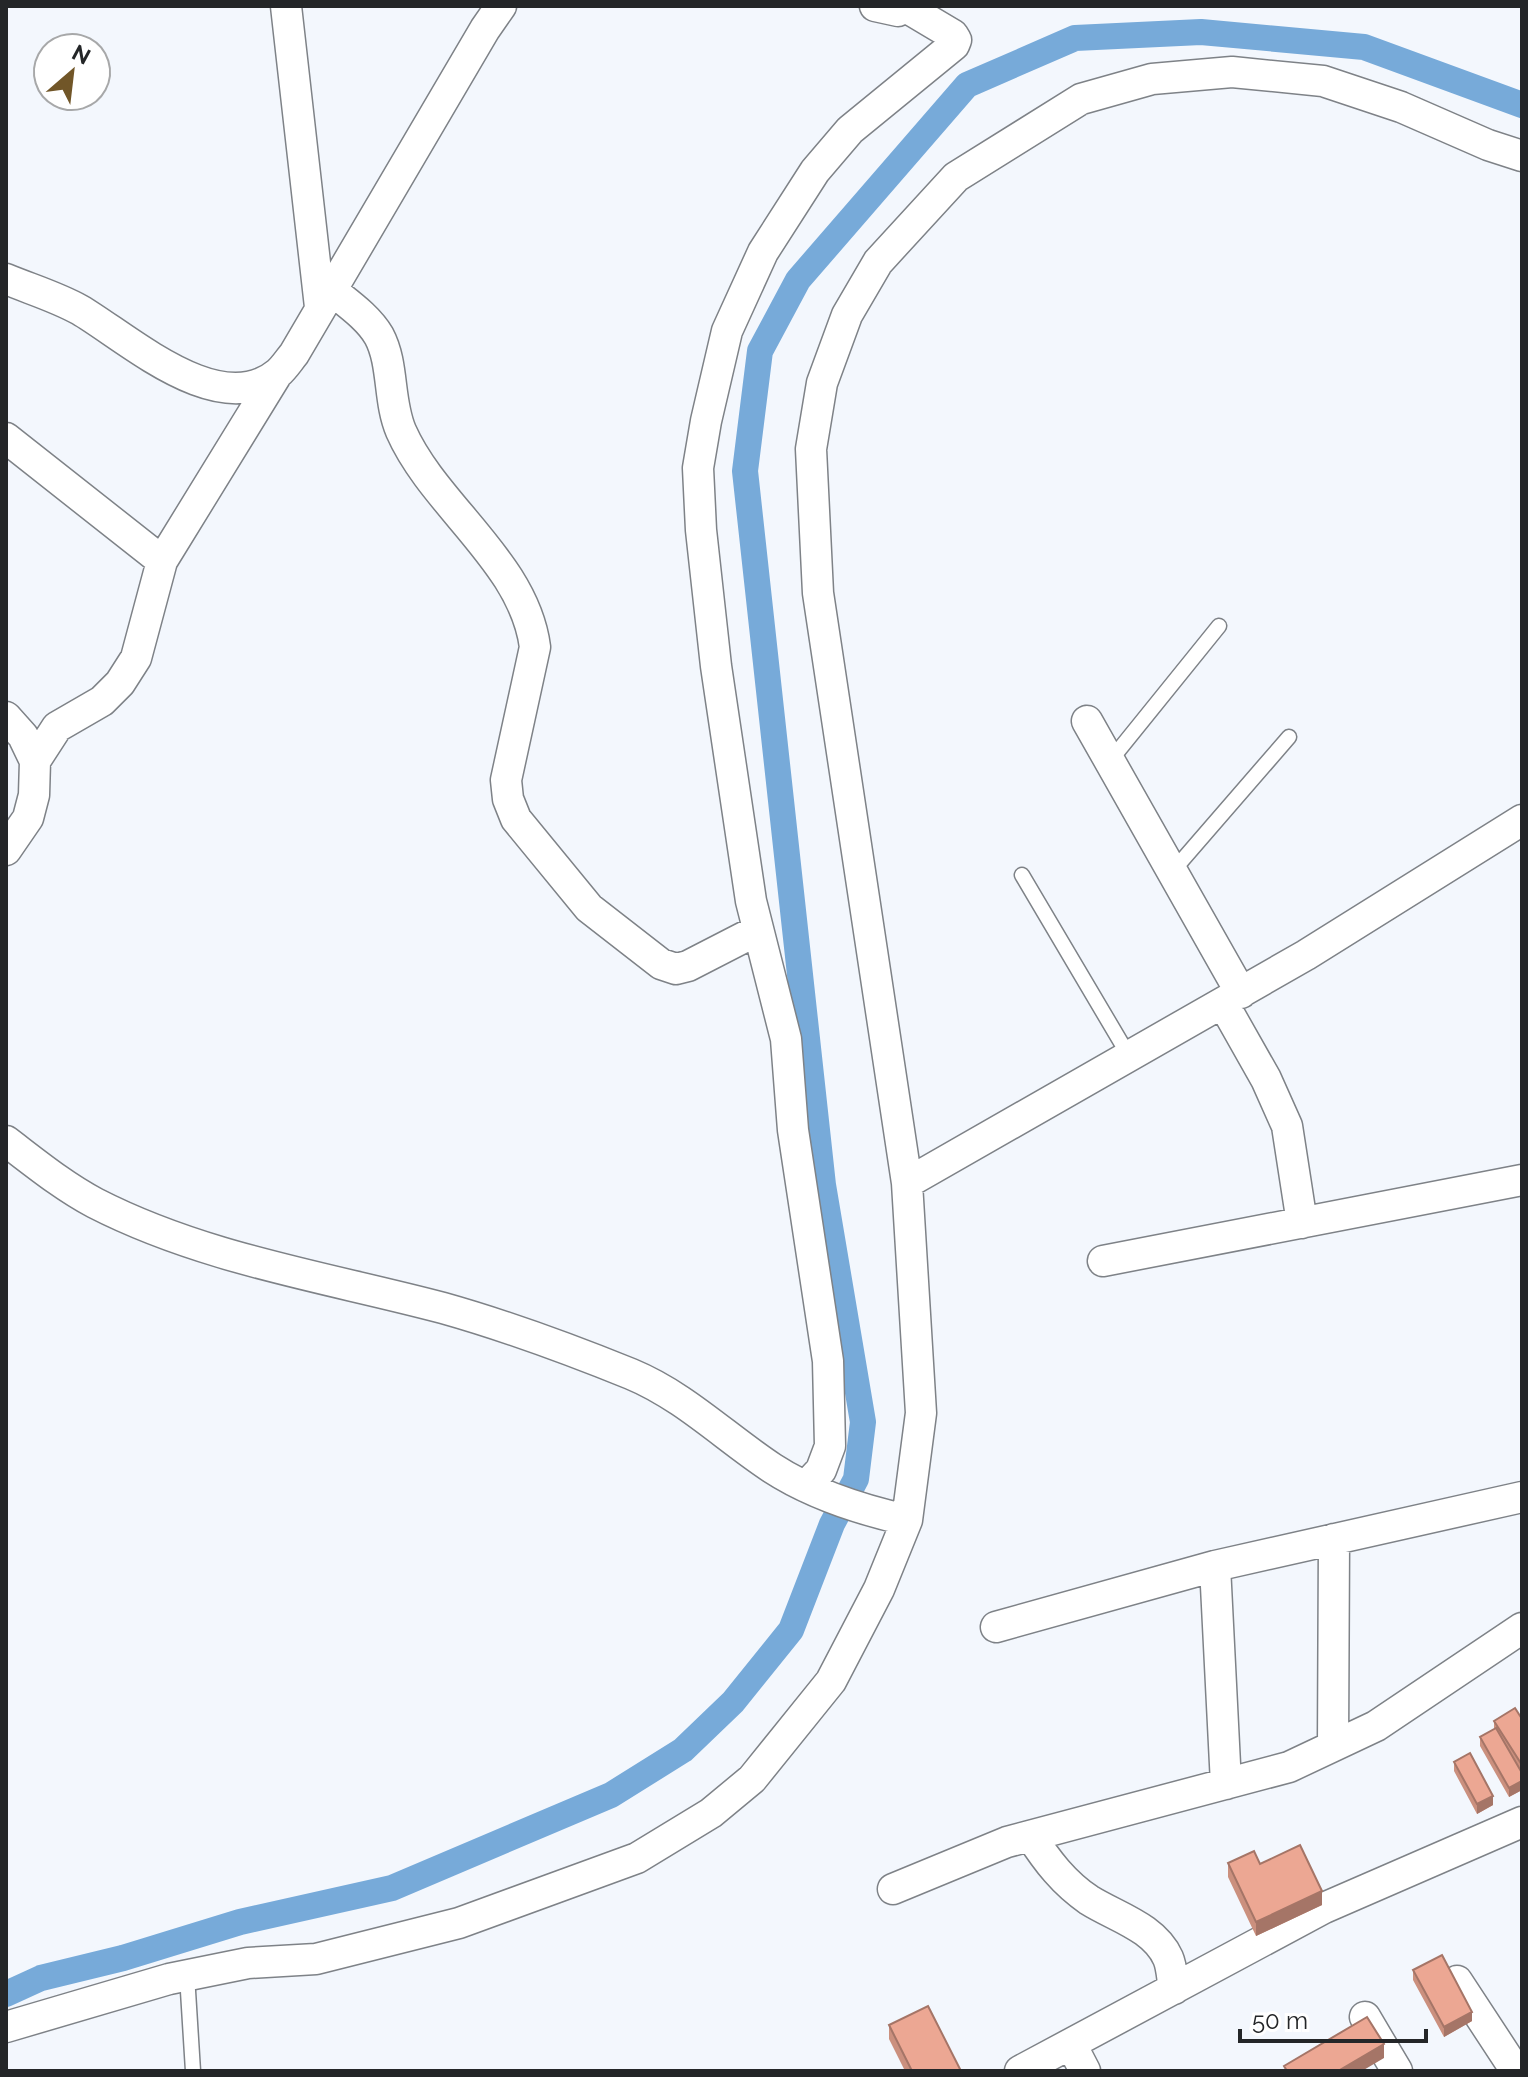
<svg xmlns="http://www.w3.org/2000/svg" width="1528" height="2077" viewBox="0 0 1528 2077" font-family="Raleway,sans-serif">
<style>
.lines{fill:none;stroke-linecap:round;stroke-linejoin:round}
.canal{stroke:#77aad9;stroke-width:26}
.lane-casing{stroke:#7e8287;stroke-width:17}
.street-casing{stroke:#7e8287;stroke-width:33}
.lane{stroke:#fff;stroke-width:14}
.street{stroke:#fff;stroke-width:30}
.wall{fill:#cb907e}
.shaded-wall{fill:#a57567}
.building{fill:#eca793;stroke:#a57567;stroke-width:2}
</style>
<rect width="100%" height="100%" fill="#f3f7fd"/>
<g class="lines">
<!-- canal -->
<path class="canal" d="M6,1994L41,1978L123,1958L240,1922L392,1888L611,1795L683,1750L733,1702L791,1630L832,1524L856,1479L863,1422L823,1185L745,471L760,351L798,280L967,85L1075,38L1201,32L1364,47L1522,105"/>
<!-- lane casing -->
<g class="lane-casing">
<path id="lane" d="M1110,761L1219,626
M1172,872L1289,737
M1022,875L1129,1056
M187,1975L193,2071"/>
</g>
<!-- street casing -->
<g class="street-casing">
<path id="street" d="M286,6L320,307
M875,6L898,11L907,6
M6,279C30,289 57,297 80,310C129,339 220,422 278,373C284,368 289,360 294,354L485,29L501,6
M330,289C347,303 368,317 379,336C394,364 388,401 401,431C434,506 524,562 535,647L506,780L508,799L516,819L589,908L661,964L676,969L688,966L758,930
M6,438L162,561
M6,717L23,736L35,761L34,795L28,818L6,850
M1087,721L1241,993
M35,761L57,727L102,701L120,683L136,658L162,561L277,374
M1223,1003L1266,1079L1287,1126L1302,1223
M6,1141C35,1163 63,1186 95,1203C204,1259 326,1277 443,1308C507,1326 569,1349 631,1374C684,1396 725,1437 772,1468C812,1494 862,1510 907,1520
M907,1183L1306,955L1522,820
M1103,1261L1522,1180
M806,1486L821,1470L830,1446L828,1361L793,1130L786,1039L751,901L716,666L701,530L698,468L706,421L727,331L763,252L815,171L850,130L954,45L956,40L953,35L906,7
M1215,1566L1226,1784
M996,1627L1215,1566L1522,1497
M1333,1746L1334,1539
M1031,1836C1047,1861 1064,1883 1089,1900C1116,1917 1154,1927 1168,1958C1172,1967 1172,1979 1174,1989
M893,1889L1007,1842L1289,1767L1376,1726L1522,1628
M1457,1981L1516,2071
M1365,2017L1397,2071
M6,2027L169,1979L248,1963L316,1959L459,1923L637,1858L711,1813L752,1779L831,1681L879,1589L907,1520L921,1413L907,1183L818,593L811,449L822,383L847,315L878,262L956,177L1081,99L1152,79L1232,72L1323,81L1401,107L1488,145L1522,156
M1071,2044L1085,2071
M1020,2071L1324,1908L1522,1822"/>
</g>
<!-- lane -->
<use href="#lane" class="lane"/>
<!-- street -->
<use href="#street" class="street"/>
</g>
<!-- wall -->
<path class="wall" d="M1522,1719V1790L1509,1797L1480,1746V1737L1494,1729V1721Z
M1454,1762L1493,1805L1477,1814L1454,1771Z
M1228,1863L1260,1864L1322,1905L1256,1936L1228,1877Z
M1413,1970L1472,2021L1444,2037L1413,1980Z
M889,2025L961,2071H905L889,2039Z"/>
<!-- shaded-wall -->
<path class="shaded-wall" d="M1522,1781V1790L1509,1797V1788Z
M1493,1796V1805L1477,1814V1804Z
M1322,1891V1905L1256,1936V1922Z
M1472,2012V2021L1444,2037V2027Z
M1384,2044V2058L1362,2071H1338Z"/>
<!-- building -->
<path class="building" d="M1515,1708L1522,1719V1765L1494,1721Z
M1496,1728L1522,1773V1781L1509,1788L1480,1737Z
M1470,1753L1493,1796L1477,1804L1454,1762Z
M1300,1845L1322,1891L1256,1922L1228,1863L1254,1851L1260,1864Z
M1442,1955L1472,2012L1444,2027L1413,1970Z
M928,2006L961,2071H912L889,2025Z
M1367,2017L1384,2044L1338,2071H1287L1284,2066Z"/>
<!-- border -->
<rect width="1528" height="2077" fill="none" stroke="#242628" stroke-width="16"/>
<!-- north arrow -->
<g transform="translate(72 72) rotate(28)"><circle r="38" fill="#ffffff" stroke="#a7a8a9" stroke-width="2"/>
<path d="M0-6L14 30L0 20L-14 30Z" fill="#715628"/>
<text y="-12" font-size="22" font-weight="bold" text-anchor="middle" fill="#242628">N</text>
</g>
<!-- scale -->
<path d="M1240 2029v12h186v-12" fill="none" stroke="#242628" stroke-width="4"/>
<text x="1252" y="2029" font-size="24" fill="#242628" stroke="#ffffff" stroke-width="6" paint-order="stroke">50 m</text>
</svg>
